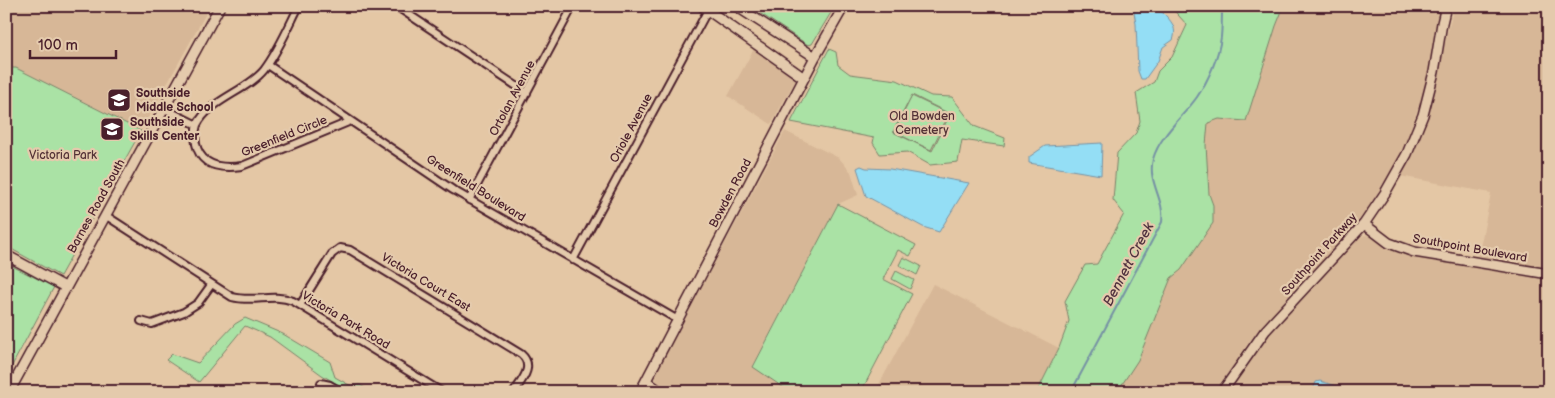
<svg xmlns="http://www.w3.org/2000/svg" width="1555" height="398" viewBox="0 0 1555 398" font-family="'Balsamiq Sans',sans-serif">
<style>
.built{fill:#d7b797}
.green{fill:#aae2a5;stroke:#7a8068;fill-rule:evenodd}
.water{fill:#94def5;stroke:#7692a4}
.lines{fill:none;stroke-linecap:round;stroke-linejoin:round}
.stream{stroke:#7692a4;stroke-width:2}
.street-casing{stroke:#4a1f2b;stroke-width:10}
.secondary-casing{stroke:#4a1f2b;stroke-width:12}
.street{stroke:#e4caac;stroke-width:6}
.secondary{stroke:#e4caac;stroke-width:9}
.labels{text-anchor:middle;stroke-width:4.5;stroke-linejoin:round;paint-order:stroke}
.poi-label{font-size:12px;font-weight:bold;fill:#4a1f2b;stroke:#e4caac;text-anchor:start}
.street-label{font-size:12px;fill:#4a1f2b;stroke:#e4caac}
.park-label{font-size:12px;fill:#543237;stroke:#e4caac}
.water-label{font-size:14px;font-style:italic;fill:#51323f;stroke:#e4caac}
</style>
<rect width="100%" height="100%" fill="#e4c7a5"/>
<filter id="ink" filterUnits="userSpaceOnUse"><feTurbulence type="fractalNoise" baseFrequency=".02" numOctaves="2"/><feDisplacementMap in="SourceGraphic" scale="10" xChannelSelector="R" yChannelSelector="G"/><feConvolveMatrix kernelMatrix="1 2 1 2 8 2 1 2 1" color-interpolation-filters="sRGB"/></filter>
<g filter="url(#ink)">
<!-- built -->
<path class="built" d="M6,6H210L141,131L16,68H6Z
M1284,6H1442L1424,91L1408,137L1395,164L1369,207L1347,234L1264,323L1249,342L1215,392H1117L1126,378L1171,278L1181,270L1213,205L1209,194L1206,145L1208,123L1219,119L1276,26Z
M1454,6H1549V270L1478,258L1491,193L1400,176L1418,140L1429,108Z
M755,47L795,77V81L771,124L728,96Z
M785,131L839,158L851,172L858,195L838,204L753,366L790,392H671L657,382L655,377L656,373Z
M1365,235L1370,236L1387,246L1401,253L1549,278V392H1357L1320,381L1314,386L1312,392H1228L1272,329L1355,240Z
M933,284L1059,348L1037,392H875Z"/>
<!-- green -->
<path class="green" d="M749,6H835L812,44L808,45Z
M1170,6H1284L1276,26L1246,121L1219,119L1208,123L1206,145L1209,194L1213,205V223L1181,270L1171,278L1138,360L1117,392H1037L1059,348L1069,321L1065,301L1085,265L1097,264L1124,214L1113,200L1117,153L1136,133L1140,121L1136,93L1154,82L1158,71L1172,57L1187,25Z
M829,49L836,52L838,65L850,74L897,80L931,96L952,97L974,126L1005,138L1004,146L962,140L958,162L930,165L907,152L880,154L873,143L874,138L791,122ZM912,95L950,114L932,151L893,132Z
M6,68H16L141,131L60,276L6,246Z
M912,96L949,114L931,150L894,132Z
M838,204L916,245L910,256L898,250L883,279L912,294L861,392H790L753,367Z
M903,257L921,266L917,275L899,265Z
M6,263L54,287L6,377Z
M896,271L914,280L910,289L892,279Z
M245,318L283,334L330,362L335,377L351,386L360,385L372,392H358L353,389L347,390L322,375L270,337L245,326L199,382L166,360L172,354L198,363L235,324Z"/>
<!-- water -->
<path class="water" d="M1133,6H1156C1166,17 1179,24 1173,40L1163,47L1158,61L1145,79H1141L1138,71L1136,24Z
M1102,143L1101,175L1029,163V157L1045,146Z
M861,166L866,168L890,169L969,183L939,232L923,227L866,196L857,168Z
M1320,381L1357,392H1312L1316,382Z"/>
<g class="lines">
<!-- stream -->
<path class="stream" d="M1071,392L1162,222C1165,199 1147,182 1153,159C1160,135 1183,117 1197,97C1208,81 1219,56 1221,37C1222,27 1222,16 1222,6"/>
<!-- street casing -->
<g class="street-casing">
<path id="street" d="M299,6C289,26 278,52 264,70C247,91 209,100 197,125C195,131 195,138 196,144C201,167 222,169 242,166L351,121
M396,6L527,93
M268,65L453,190L678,320
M165,109L197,125
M469,200L573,6
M105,215L232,297C254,303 272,293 293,301L442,392
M573,260L710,6
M300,305L332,254L340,248L350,250L521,354C535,366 522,380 514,392
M141,321L152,324L184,312L198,303L211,285
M321,383L330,385L342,392"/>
</g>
<!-- secondary casing -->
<g class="secondary-casing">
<path id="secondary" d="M702,6L804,78
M736,6L815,57
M1364,224L1389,243L1414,252L1549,274
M6,255L65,287
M646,381L661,392
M9,392L220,6
M640,392L815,57L844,6
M1222,392L1265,331L1364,224L1385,193L1407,154L1423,115L1434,72L1442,23L1446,6"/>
</g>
<!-- street -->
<use href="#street" class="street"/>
<!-- secondary -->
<use href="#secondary" class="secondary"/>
</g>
</g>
<!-- icons -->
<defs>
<g id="school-square" transform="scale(1.25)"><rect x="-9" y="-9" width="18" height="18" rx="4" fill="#4a1f2b" stroke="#e4caac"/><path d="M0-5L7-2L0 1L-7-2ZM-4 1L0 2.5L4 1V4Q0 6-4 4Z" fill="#fff"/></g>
</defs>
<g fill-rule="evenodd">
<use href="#school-square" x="119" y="100"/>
<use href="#school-square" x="112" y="129"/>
</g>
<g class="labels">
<!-- poi labels -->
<g class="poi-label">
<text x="136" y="97">Southside<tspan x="136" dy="14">Middle School</tspan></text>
<text x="130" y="126">Southside<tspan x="130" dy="14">Skills Center</tspan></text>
</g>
<!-- street labels -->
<g class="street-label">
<text transform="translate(512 98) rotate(-62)" y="4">Ortolan Avenue</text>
<text transform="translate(631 128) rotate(-62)" y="4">Oriole Avenue</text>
<text transform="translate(284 136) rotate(-22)" y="4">Greenfield Circle</text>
<text transform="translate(476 188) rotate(32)" y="4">Greenfield Boulevard</text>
<text transform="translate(730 193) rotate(-62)" y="4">Bowden Road</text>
<text transform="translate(96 206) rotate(-61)" y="4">Barnes Road South</text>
<text transform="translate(1470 248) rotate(10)" y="4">Southpoint Boulevard</text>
<text transform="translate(1319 254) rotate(-48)" y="4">Southpoint Parkway</text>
<text transform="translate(426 282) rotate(31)" y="4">Victoria Court East</text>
<text transform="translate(346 320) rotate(31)" y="4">Victoria Park Road</text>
</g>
<!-- park labels -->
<g class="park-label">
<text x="922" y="120">Old Bowden<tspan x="922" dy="14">Cemetery</tspan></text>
<text x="63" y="159">Victoria Park</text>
</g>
<!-- water labels -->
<g class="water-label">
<text transform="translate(1128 264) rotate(-62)" y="5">Bennett Creek</text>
</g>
</g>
<!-- margin -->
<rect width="1555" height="398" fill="none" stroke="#e4caac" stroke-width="25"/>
<rect x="12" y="12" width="1530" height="373" fill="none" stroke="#4a1f2b" stroke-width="2" filter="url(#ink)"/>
<!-- scale -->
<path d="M30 50v8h86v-8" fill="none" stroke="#4a1f2b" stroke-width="2.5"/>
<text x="38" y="50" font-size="15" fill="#4a1f2b" stroke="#e4caac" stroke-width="4" paint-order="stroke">100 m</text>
</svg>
